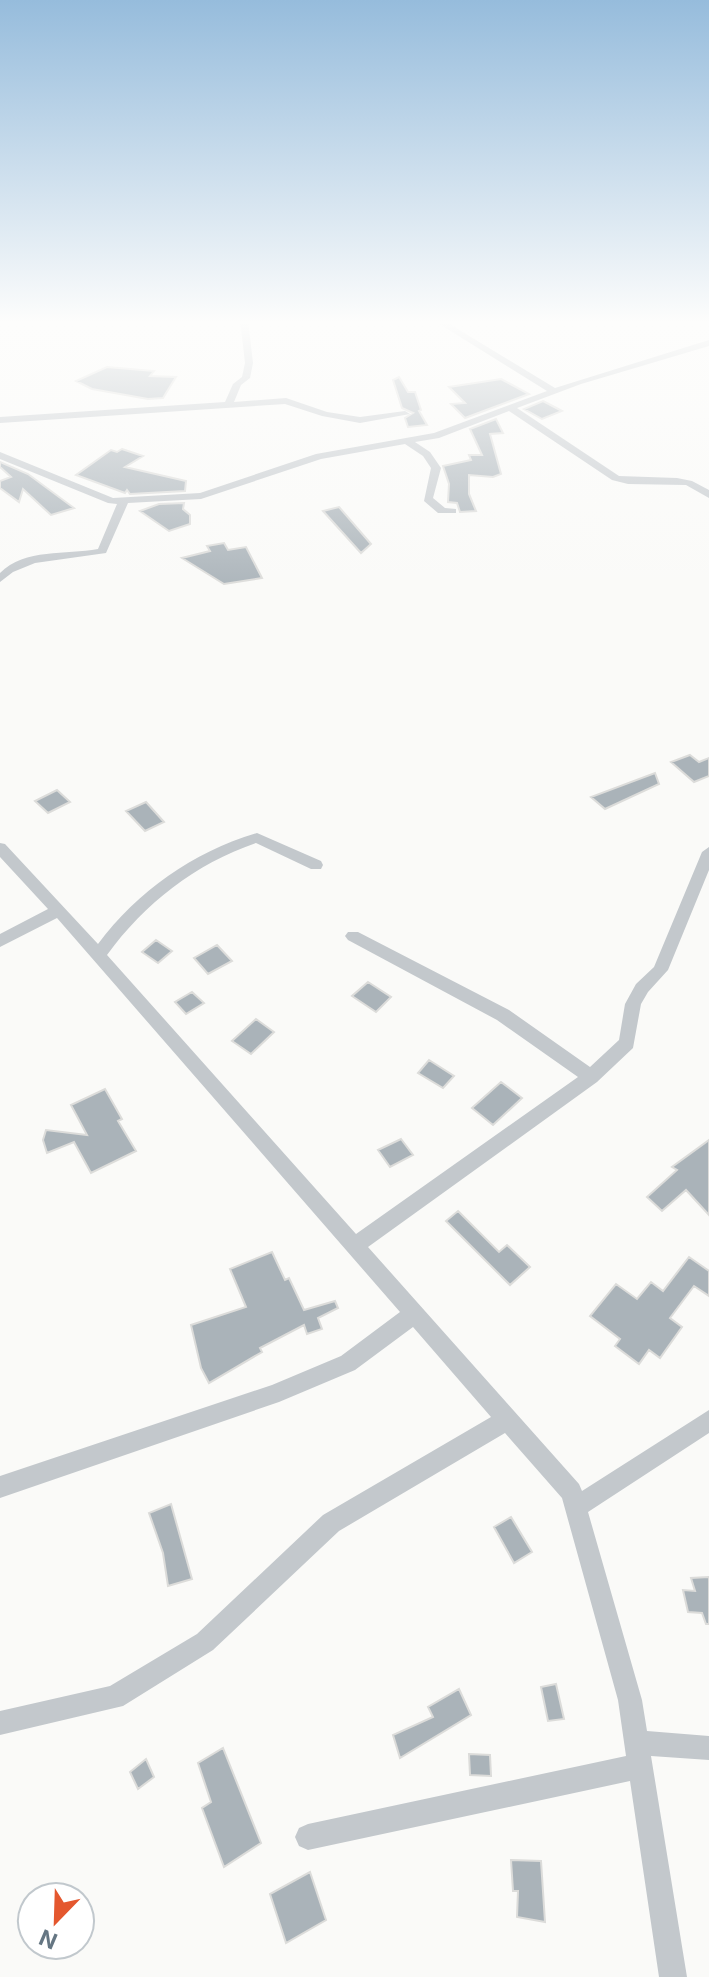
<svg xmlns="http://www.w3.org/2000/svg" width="709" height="1977" viewBox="0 0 709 1977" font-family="Inter,sans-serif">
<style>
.building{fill:#aab3b9;stroke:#dcdcda;stroke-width:2}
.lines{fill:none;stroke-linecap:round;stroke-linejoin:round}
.street{fill:#c3c8cc;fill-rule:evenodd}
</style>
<rect width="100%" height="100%" fill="#fafaf8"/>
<!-- building -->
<path class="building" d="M107,367L154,371L150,376L176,377L163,398L148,399L92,389L76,381Z
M399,377L408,392H415L421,410L419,411L427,425L408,427L405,418L413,413L402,408L393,380Z
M501,379L529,394L465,418L451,404L465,403L449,387Z
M543,401L562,411L542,419L524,409Z
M496,419L503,433L490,434L501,474L493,477L469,475V494L476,511L460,512L457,503L448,502L449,484L443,466L471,460L469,455H482L470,429Z
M122,449L143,456L125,467L186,481L185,491L130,494L127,490L125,493L76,475L111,450L117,452Z
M0,462L28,474L74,508L51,515L23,489L19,502L0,488V481L11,477L0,467Z
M184,503L183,509L190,515V524L169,531L140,511L159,504Z
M339,507L371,544L361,553L323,511Z
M224,543L228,550L246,547L262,578L224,584L182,558L210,551L207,546Z
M690,755L699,762L709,758V776L694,782L671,762Z
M655,773L659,784L605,809L591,797Z
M57,790L70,802L48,813L35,801Z
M146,802L164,822L145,831L126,811Z
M156,940L172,951L158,963L142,952Z
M217,945L232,961L208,974L194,958Z
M368,982L391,997L376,1012L352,996Z
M192,992L204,1003L186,1014L175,1002Z
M256,1019L274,1032L251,1054L232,1041Z
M429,1060L454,1076L443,1088L418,1073Z
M501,1082L522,1098L493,1125L472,1108Z
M105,1089L122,1119L118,1121L136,1151L91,1173L74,1142L47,1153L43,1140L46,1130L87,1135L71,1105Z
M401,1139L413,1155L390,1167L378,1150Z
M709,1140V1215L686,1190L662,1211L647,1197L677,1170L672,1167Z
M458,1211L499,1252L507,1245L530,1267L510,1285L446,1221Z
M272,1252L285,1280L289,1278L304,1310L335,1301L338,1308L318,1318L322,1329L307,1334L304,1325L260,1348L262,1352L209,1383L201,1368L191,1325L246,1307L230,1269Z
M689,1257L709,1271V1296L694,1286L670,1318L682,1327L660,1358L649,1350L639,1364L615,1346L620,1339L590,1316L616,1284L637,1299L651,1282L663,1291Z
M171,1504L192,1579L168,1586L163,1553L149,1513Z
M511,1517L532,1552L514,1563L494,1527Z
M709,1577V1624H706L702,1613L688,1612L683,1590L695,1591L691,1578Z
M556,1684L564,1719L548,1721L541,1687Z
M459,1689L471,1715L400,1758L393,1735L433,1717L428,1707Z
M223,1748L261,1843L224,1867L202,1808L211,1802L198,1763Z
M469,1754L490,1755L491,1776L470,1775Z
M146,1759L154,1777L138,1789L130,1772Z
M511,1860L541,1861L545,1922L517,1917L518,1891H513Z
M310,1872L326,1920L286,1943L270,1894Z"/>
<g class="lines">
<!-- street -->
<path class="street" d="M240,320H248L253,363L250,378L241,385L234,402L286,398L327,412L360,417L405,411L410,414L360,423L322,416L285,404L0,423V417L225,402L233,384L242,377L245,363Z
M433,320H443L555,388L709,340V346L581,384L517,408L619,476L677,478L692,481L709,490V498L686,485L628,484L612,480L509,411L439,438L415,442L430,452L441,468L433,498L445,508L456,509V513H438L424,501L431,468L423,456L405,444L321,459L201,499L128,503L106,553L35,563L13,572L0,582V573C25,548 66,555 98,549L117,504L108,503L0,459V452L113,498L200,493L316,454L434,433L547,391Z
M257,833L321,861L323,865L321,869H311L256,843C195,864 145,903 107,955L356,1234L578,1077L497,1020L348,940L345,936L348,932H358L509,1010L590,1067L619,1040L625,1004L636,984L654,967L702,852L709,847V870L668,970L648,992L641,1004L633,1048L597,1082L368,1247L579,1484L582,1491L709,1410V1433L588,1512L642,1700L647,1731L709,1736V1760L651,1756L687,1977H659L630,1781L308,1850L299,1846L295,1837L299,1828L308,1824L626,1756L618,1700L562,1498L505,1433L339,1531L213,1650L123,1706L0,1735V1711L110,1686L197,1634L323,1515L491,1417L413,1327L355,1370L279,1402L0,1498V1476L272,1385L341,1356L400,1312L57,918L0,947V934L48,909L0,857V843L5,844L98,944C138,891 193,852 257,833Z"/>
</g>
<!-- sky -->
<linearGradient id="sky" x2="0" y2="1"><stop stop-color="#96bcdc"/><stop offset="0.54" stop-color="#fdfdfc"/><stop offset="1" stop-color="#fdfdfc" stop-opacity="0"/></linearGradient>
<rect width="709" height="597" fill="url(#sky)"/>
<!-- north arrow -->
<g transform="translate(56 1921) rotate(203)"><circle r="38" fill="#ffffff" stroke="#c1c8cd" stroke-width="2"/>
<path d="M0-6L14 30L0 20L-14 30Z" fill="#e4572e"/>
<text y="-12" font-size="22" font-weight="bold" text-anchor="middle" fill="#657683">N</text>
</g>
</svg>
